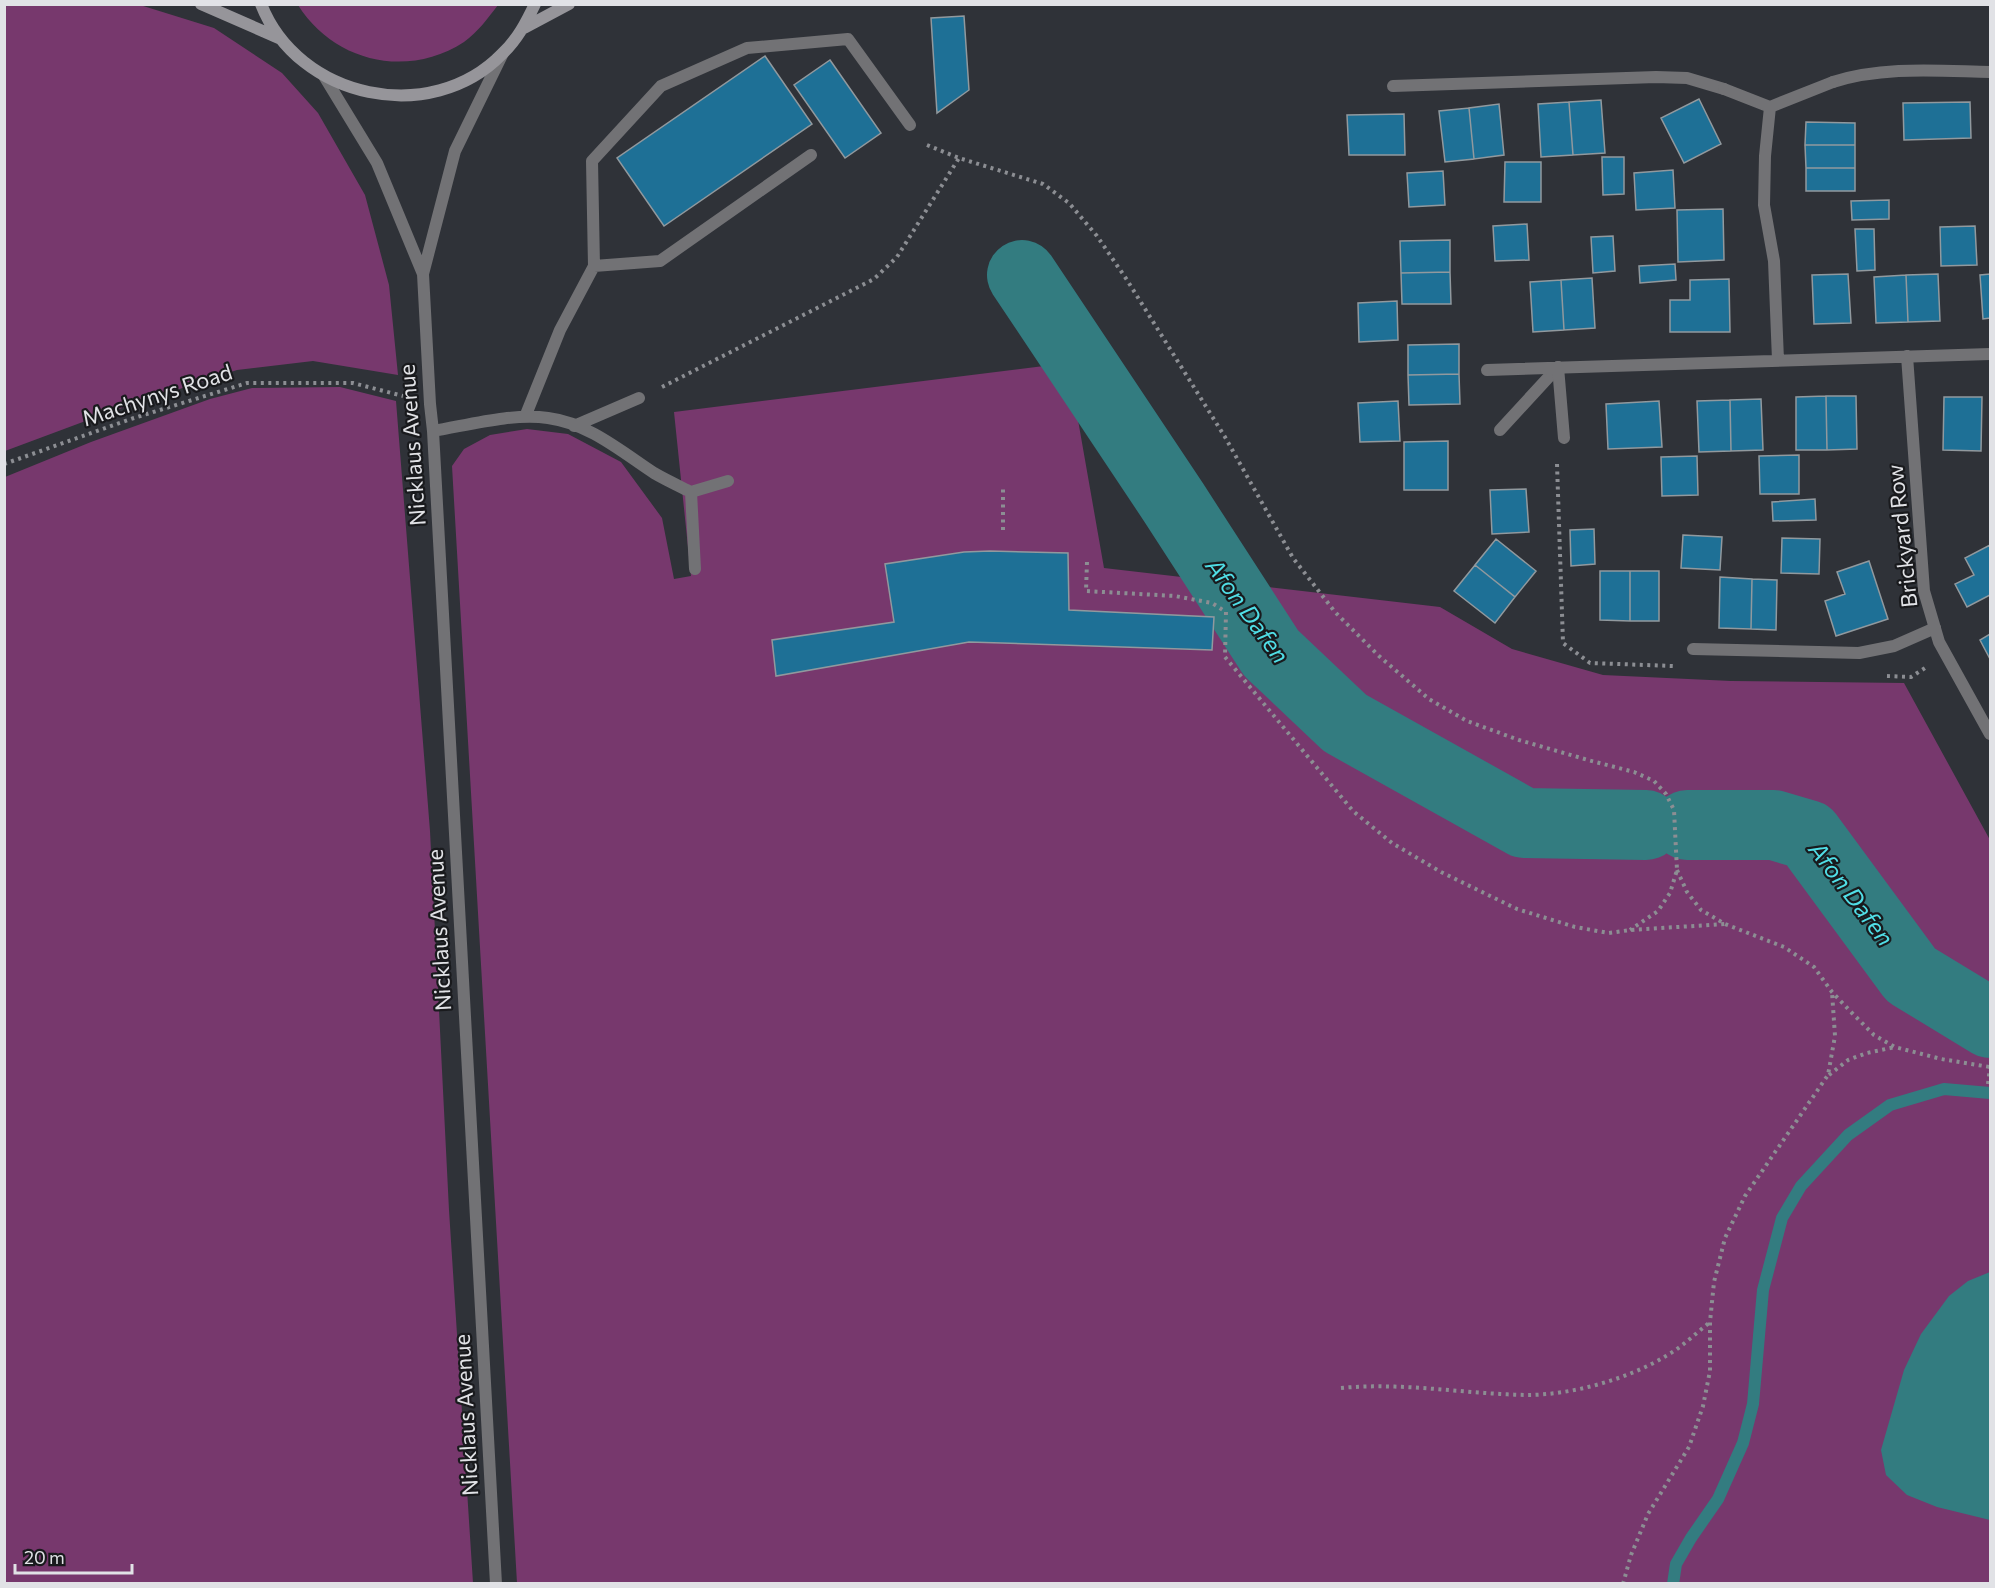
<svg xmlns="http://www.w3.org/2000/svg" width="1995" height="1588" viewBox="0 0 1995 1588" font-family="Commissioner,sans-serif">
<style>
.green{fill:#77386d}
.water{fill:#337c80}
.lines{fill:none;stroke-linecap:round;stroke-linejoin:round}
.stream{stroke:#337c80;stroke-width:12}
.river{stroke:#337c80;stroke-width:70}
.building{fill:#1e7096;stroke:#91999e;stroke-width:1.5}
.path{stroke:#8c8e93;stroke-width:4;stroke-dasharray:3 4.5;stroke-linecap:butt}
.service{stroke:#727275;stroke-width:12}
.minor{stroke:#727275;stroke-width:12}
.secondary{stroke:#96959a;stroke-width:12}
.labels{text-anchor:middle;stroke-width:4.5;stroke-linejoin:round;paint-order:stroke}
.street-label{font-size:22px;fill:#e1e2e6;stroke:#191a1d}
.water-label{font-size:24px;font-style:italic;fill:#50dee6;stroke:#191a1d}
</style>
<rect width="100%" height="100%" fill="#2f3238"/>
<!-- green -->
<path class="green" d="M5,4L140,5L214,28L282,73L318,113L365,195L389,285L398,375L313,361L237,370L107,413L5,451Z
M298,5H498C488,18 478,32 464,42C407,79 334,62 298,5Z
M1068,363L1104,568L1440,607L1512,649L1603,675L1731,681L1904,683L1990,840V1583H517L452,466L464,449L490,435L527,429L568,434L621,462L662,518L674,579L691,576L674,412Z
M340,387L396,401L430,831L449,1210L473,1583H5V477L91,442L210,399L252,388Z"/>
<!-- water -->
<path class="water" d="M1990,1272V1520L1937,1507L1907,1495L1886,1475L1881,1450L1904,1370L1921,1334L1949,1296L1968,1281Z"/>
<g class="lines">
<!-- stream -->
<path class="stream" d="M1673,1584L1676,1564L1691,1538L1718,1499L1743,1443L1753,1404L1763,1290L1782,1218L1801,1186L1848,1135L1890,1105L1944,1089L1990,1093"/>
<!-- river -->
<path class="river" d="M1022,275L1174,503L1271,653L1345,723L1524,823L1646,825
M1687,825H1774L1808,835L1911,975L1990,1023"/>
</g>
<!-- building -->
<path class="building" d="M964,16L969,90L937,113L931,18Z
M765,56L812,124L664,226L617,158Z
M830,60L881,133L845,158L794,85Z
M1699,99L1721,144L1684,163L1661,118Z
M1601,100L1605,153L1573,155L1569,102Z
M1569,102L1573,155L1541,157L1538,104Z
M1970,102L1971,138L1904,140L1903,103Z
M1499,104L1504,155L1474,159L1469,108Z
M1469,108L1474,159L1445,162L1439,111Z
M1404,114L1405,155H1349L1347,115Z
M1806,122L1855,123V145H1805Z
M1805,145H1855V168H1806Z
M1602,157H1624V194L1603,195Z
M1505,162H1541V202H1504Z
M1806,168H1855V191H1806Z
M1673,170L1675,208L1636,210L1634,173Z
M1443,171L1445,205L1409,207L1407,173Z
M1889,200V219L1852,220L1851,201Z
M1723,209L1724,260L1678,262L1677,210Z
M1527,224L1529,260L1495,261L1493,226Z
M1975,226L1977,265L1941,266L1940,227Z
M1855,229H1874L1875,270L1857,271Z
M1613,236L1615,271L1593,273L1591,237Z
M1450,240V272L1401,273L1400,241Z
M1675,264L1676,280L1640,283L1639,266Z
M1450,272L1451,304H1402L1401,273Z
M1848,274L1851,323L1814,324L1812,275Z
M1938,274L1940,321L1908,322L1906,275Z
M1990,274V318L1983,319L1980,275Z
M1906,275L1908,322L1876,323L1874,277Z
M1592,278L1595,328L1564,330L1561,280Z
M1729,279L1730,332H1670V300H1690V280Z
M1561,280L1564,330L1533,332L1530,282Z
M1397,301L1398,340L1359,342L1358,303Z
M1459,344V374L1408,375V345Z
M1459,374L1460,404L1409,405L1408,375Z
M1826,396L1827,450H1796V397Z
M1826,396H1856L1857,449L1827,450Z
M1944,397H1982L1981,451L1943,450Z
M1761,399L1763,450L1731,451L1730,400Z
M1730,400L1731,451L1699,452L1697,401Z
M1398,401L1400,441L1360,442L1358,403Z
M1659,401L1662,447L1608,449L1606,404Z
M1448,441V490H1404V442Z
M1799,455V494H1760L1759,456Z
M1697,456L1698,495L1662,496L1661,457Z
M1526,489L1529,532L1492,534L1490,490Z
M1815,499L1816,520L1773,521L1772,502Z
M1594,529L1595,564L1571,566L1570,530Z
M1683,535L1722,537L1720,570L1681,568Z
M1782,538L1820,539L1819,574L1781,573Z
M1496,539L1536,571L1515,597L1475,565Z
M1990,545V595L1967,607L1955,584L1974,575L1965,558Z
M990,551L1068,553L1069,610L1214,617L1212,650L969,642L776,676L772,640L894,622L885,564L964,552Z
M1869,561L1888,619L1836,636L1825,601L1845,594L1837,572Z
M1475,565L1515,597L1495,623L1454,591Z
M1600,571H1630V621L1600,620Z
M1630,571H1659V621H1630Z
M1720,577L1752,579L1751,629L1719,628Z
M1752,579L1777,580L1776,630L1751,629Z
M1990,634V659L1980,640Z"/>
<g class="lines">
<!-- path -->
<path class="path" d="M927,145L959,158L1043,184L1069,203L1097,236L1127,280L1225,437L1293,558L1335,612L1379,656L1429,699L1467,721L1519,740L1588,760L1634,772L1654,781L1666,794L1674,810L1677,870L1670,893L1658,911L1630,930
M662,387L874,279L897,257L959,158
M4,464L134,418L247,383H353L403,396
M1557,464L1563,643L1590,663L1673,666
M1003,530V485
M1087,562L1086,591L1175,596L1212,603L1226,612L1225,657L1353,811L1392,843L1441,872L1517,909L1575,927L1609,933L1630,930L1725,924
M1887,676L1911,677L1925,668
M1677,870L1687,892L1701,910L1725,924L1784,947L1814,967L1832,992L1852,1013L1874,1035L1895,1047L1941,1059L1990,1067
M1829,1075L1848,1060L1867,1053L1895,1047
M1988,1084L1990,1067
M1341,1388C1403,1382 1465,1394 1527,1395C1572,1395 1628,1379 1666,1356C1682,1347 1695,1334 1709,1323
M1623,1584L1631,1555L1648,1514L1689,1447L1703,1406L1710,1371V1322L1714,1282L1725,1238L1745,1196L1828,1075L1835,1036L1832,992"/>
<!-- service -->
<path class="service" d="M324,76L377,163L423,274
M1833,82C1884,66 1938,71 1990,72
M1393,86L1656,77L1687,78L1724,89
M594,266L592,161L661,86L747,48L848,39L910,125
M525,417L560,330L594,266L660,261L811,155
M574,426L639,398
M1500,430L1558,367
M433,431C469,425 512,413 548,418C588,423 622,452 654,473C666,480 679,486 691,492L728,481
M691,492L695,569
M1693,649L1859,653L1894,646L1935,628
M496,1584L433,431L430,404L423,274L455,151L502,55"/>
<!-- minor -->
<path class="minor" d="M1724,89L1770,107L1765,156L1764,205L1774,261L1778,360
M1770,107L1833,82
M1907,356L1924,591L1939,642L1990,734
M1558,367L1564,438
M1487,370L1990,354"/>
<!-- secondary -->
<path class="secondary" d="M201,4L281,39
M261,4C298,99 431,127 502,54C517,40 526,23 535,4
M524,28L569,4"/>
</g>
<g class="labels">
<!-- street labels -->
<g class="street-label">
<text transform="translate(157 395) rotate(-18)" y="8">Machynys Road</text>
<text transform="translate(412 445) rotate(-94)" y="8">Nicklaus Avenue</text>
<text transform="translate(1902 536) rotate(-96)" y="8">Brickyard Row</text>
<text transform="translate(439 930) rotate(-93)" y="8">Nicklaus Avenue</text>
<text transform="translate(466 1415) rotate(-93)" y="8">Nicklaus Avenue</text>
</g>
<!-- water labels -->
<g class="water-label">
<text transform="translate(1247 611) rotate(54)" y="8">Afon Dafen</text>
<text transform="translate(1851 894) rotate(53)" y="8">Afon Dafen</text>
</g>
</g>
<!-- border -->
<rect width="1995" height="1588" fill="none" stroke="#e1e2e6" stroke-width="12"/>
<!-- scale -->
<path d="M15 1564v9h117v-9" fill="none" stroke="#e1e2e6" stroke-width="3"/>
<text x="24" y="1564" font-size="18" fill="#e1e2e6" stroke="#191a1d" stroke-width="4.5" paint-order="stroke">20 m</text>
</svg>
